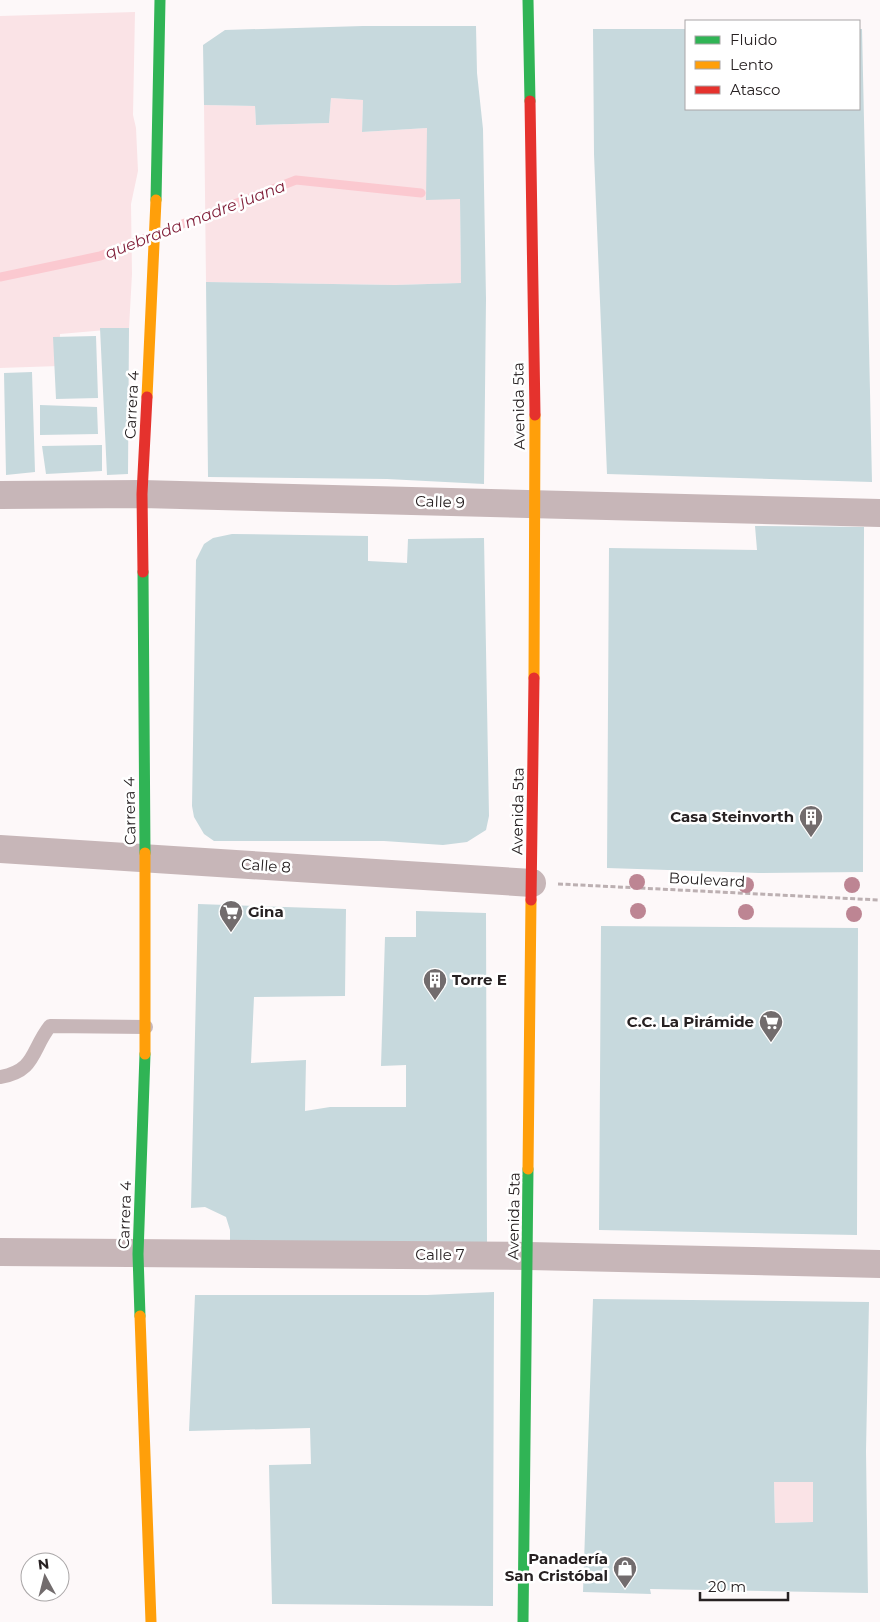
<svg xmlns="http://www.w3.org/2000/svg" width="880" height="1622" viewBox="0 0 880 1622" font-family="Montserrat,sans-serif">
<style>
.green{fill:#fae3e6}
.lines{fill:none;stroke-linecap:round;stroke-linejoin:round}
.stream{stroke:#fbc9d0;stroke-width:9}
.building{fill:#c7d9dd;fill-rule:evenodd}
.path{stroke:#bcb0b2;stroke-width:3;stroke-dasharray:5 2.5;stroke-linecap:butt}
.lane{stroke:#c7b6b8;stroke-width:14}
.street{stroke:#c7b6b8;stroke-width:28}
.fast{stroke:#30b455;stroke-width:11}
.slow{stroke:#ff9f0a;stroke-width:11}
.jam{stroke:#e5322d;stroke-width:11}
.tree{fill:#bd8593}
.labels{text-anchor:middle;stroke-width:5;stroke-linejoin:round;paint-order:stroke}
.street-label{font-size:15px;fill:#272122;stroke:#fff}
.poi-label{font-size:15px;font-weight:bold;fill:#272122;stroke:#fff;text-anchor:end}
.water-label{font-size:16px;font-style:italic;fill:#81203a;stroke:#fff}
</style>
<rect width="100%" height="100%" fill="#fdf8f9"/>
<!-- green -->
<path class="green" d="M135,12L133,115L136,128L138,171L131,204L132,274L129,328L60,334L59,366L0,368V16Z
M331,98L363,100L362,132L427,128L460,199L461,283L395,285L206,282L204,105L255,106L256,125L329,123Z
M774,1482H813V1522L775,1523Z"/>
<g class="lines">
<!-- stream -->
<path class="stream" d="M0,277L100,256L296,180L421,193"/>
</g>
<!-- building -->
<path class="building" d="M363,26H476L477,73L483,129L486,299L484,484L387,479L208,477L206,282L395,285L461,283L460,199L426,200L427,128L362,132L363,100L331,98L329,123L256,125L255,106L204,105L203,45L225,30Z
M593,29H686V109H859V29H862L872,482L607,474L594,154Z
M100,328H129L128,474L107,475Z
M96,336L98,398L56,399L53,337Z
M32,372L35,472L6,475L4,373Z
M40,405L97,407L98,434L40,435Z
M102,445V471L46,474L42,446Z
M755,526L864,527L863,872L759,873L607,868L609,548L757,550Z
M232,534L368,536V561L407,563L408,539L484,538L489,816L486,830L467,842L443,845L384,841H214L204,834L194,817L192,806L196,560L204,544L213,538Z
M198,904L346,909L345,996L254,997L251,1063L306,1060L305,1111L330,1107H406V1065L381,1066L385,937H416V911L486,913L487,1244L230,1242V1230L226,1217L205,1207L191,1208Z
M601,926L858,928L857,1235L599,1230Z
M494,1292L493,1606L272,1604L269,1465L311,1464L310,1428L189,1431L195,1295H427Z
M593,1299L869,1302L866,1451L868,1593L650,1589L651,1594L583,1592ZM774,1482H813V1522L775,1523Z"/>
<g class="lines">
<!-- path -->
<path class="path" d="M558,884L880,900"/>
<!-- lane -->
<path class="lane" d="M0,1077C36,1071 31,1050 50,1026L146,1027"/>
<!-- street -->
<path class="street" d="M0,495L142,494L880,513
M0,849L532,883
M0,1252L529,1256L880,1264"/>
<!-- fast -->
<path class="fast" d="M528,0L530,101
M156,200L160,0
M143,572L145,853
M140,1316L138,1254L145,1054
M523,1622L528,1169"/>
<!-- slow -->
<path class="slow" d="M147,397L156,200
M534,678L535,415
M145,853V1054
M528,1169L531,900
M140,1316L151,1622"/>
<!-- jam -->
<path class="jam" d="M530,101L535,415
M143,572L142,494L147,397
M531,900L534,678"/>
</g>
<!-- trees -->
<g class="tree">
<circle cx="637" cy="882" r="8"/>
<circle cx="746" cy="885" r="8"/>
<circle cx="852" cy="885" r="8"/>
<circle cx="638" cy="911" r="8"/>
<circle cx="746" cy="912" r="8"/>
<circle cx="854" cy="914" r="8"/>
</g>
<!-- icons -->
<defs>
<g id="building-pin" transform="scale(1.25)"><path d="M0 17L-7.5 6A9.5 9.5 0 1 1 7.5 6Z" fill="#726c6d" stroke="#fff"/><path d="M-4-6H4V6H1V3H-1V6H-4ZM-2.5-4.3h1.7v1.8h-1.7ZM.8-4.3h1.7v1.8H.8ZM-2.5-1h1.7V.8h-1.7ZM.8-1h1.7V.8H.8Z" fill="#fff"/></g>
<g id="supermarket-pin" transform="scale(1.25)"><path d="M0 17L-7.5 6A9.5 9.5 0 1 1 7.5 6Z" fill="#726c6d" stroke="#fff"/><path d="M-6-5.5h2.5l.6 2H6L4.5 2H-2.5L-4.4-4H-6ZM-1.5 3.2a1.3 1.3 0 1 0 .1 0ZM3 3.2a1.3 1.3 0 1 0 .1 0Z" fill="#fff"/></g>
<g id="shop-pin" transform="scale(1.25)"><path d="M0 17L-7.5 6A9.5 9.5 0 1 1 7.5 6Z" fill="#726c6d" stroke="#fff"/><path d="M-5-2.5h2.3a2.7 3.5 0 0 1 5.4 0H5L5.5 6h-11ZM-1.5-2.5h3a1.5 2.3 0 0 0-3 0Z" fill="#fff"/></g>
</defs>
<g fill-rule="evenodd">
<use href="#building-pin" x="811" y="817"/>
<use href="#supermarket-pin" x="231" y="912"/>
<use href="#building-pin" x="435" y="980"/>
<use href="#supermarket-pin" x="771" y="1022"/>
<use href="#shop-pin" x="625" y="1568"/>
</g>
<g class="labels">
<!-- street labels -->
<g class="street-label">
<text transform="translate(132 405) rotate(-87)" y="5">Carrera 4</text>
<text transform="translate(519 406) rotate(-91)" y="5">Avenida 5ta</text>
<text transform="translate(440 502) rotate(2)" y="5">Calle 9</text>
<text transform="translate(130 811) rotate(-91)" y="5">Carrera 4</text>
<text transform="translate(518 811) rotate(-89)" y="5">Avenida 5ta</text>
<text transform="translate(266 866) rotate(4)" y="5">Calle 8</text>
<text transform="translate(707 880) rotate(3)" y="5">Boulevard</text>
<text transform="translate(125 1215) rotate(-88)" y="5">Carrera 4</text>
<text transform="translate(514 1216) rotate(-89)" y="5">Avenida 5ta</text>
<text x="440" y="1260">Calle 7</text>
</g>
<!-- poi labels -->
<g class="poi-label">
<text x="794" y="822">Casa Steinvorth</text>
<text x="248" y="917" text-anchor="start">Gina</text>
<text x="452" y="985" text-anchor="start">Torre E</text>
<text x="754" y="1027">C.C. La Pirámide</text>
<text x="608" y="1564">Panadería<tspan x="608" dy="17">San Cristóbal</tspan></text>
</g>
<!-- water labels -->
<g class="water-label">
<text transform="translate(195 219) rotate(-21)" y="6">quebrada madre juana</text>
</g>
</g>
<!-- legend -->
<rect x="685" y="20" width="175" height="90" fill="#ffffff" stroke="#a9a6a7"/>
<rect x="695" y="36" width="25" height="8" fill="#30b455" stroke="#a9a6a7"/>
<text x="730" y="45" font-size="15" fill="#272122">Fluido</text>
<rect x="695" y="61" width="25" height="8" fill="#ff9f0a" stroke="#a9a6a7"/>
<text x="730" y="70" font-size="15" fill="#272122">Lento</text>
<rect x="695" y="86" width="25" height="8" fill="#e5322d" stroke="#a9a6a7"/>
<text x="730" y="95" font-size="15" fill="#272122">Atasco</text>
<!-- north arrow -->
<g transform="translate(45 1577) rotate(353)"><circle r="24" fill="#ffffff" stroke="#a9a6a7"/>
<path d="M0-4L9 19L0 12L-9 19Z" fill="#726c6d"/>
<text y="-8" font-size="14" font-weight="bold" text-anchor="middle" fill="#272122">N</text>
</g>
<!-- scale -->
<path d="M700 1592v8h88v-8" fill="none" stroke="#272122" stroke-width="2.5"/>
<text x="708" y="1592" font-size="15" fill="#272122" stroke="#ffffff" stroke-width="4" paint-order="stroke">20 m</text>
</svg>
